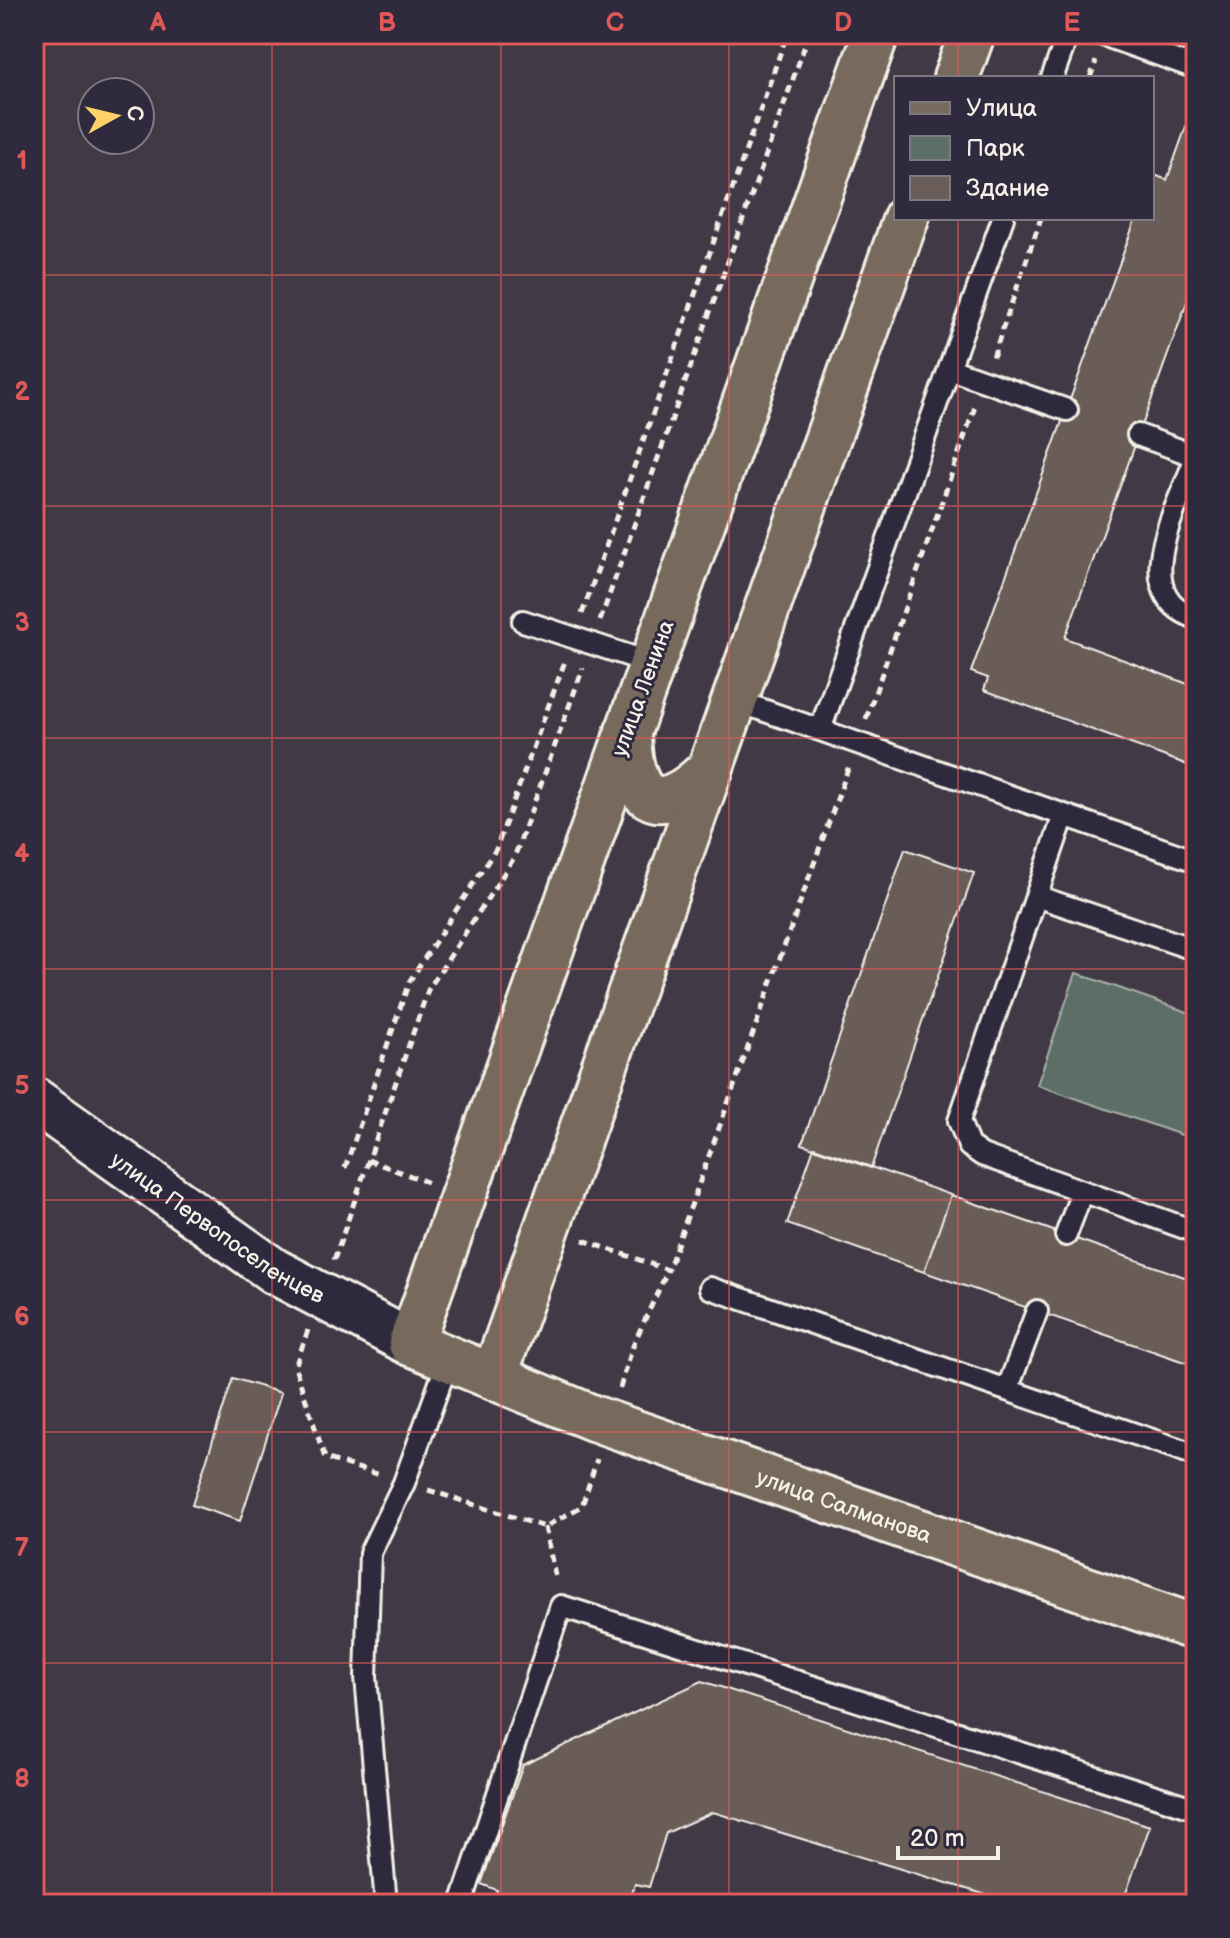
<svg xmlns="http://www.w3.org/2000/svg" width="1230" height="1938" viewBox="0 0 1230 1938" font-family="'Balsamiq Sans',sans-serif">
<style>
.green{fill:#5d6e66;stroke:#a8b0a7;stroke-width:2}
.building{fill:#6b5d59;stroke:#f4f1e8;stroke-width:2}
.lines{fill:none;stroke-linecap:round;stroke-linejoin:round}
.lane-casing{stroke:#f4f1e8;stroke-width:26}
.secondary-casing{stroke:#f4f1e8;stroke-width:50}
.primary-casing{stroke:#f4f1e8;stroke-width:50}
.path{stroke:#f4f1e8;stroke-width:5;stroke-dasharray:8 6;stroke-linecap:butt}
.lane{stroke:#2f2a3d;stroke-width:20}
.secondary{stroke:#2f2a3d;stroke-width:44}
.primary{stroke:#77695c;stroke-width:44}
.grid{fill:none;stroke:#de5a58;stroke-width:2;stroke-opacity:0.55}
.labels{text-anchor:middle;stroke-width:6;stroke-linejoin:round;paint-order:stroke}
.street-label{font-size:22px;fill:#f4f1e8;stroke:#2f2a3d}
.neatline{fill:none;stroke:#de5a58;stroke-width:3}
.grid-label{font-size:26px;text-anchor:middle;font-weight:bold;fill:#de5a58}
</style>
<rect width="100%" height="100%" fill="#413945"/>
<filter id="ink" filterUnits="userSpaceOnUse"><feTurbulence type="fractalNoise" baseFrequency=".0125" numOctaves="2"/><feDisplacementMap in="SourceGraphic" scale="16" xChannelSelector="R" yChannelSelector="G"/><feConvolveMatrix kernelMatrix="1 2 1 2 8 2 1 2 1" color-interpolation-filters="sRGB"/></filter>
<g filter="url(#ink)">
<!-- green -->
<path class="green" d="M1076,973L1196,1015V1140L1037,1085Z"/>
<!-- building -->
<path class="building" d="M1189,118L1196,121V277L1065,638L1196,687V768L984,690L988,678L971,672L1136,218H1152V174L1167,180Z
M905,849L974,873L871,1168L802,1144Z
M814,1147L951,1195L924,1272L787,1224Z
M951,1195L1196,1281V1366L924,1272Z
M233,1378L281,1393L240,1521L192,1505Z
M702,1681L1150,1826L1122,1904H1016L713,1812L666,1833L649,1887L635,1884L628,1904H492L497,1890L481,1884L523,1765Z"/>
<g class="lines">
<!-- lane casing -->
<g class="lane-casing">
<path id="lane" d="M1100,34L1196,68
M1052,78L1068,34
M950,369L1067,410
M1138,435L1196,456
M1196,457C1179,505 1125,594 1196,618
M523,621L651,663
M734,700L1196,861
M820,730L1003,218
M1064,815L959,1121L969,1146L982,1155L1196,1232
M1036,896L1196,950
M1066,1235L1082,1192
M710,1288L1196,1455
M1007,1390L1037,1311
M386,1904L366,1677L370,1553L404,1483L449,1358
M461,1904L561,1606L1196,1809"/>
</g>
<!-- secondary casing -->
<g class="secondary-casing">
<g id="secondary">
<path id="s1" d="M34,1100L274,1271L411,1343"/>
</g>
</g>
<!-- primary casing -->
<g class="primary-casing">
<g id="primary">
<path id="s2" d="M876,34L411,1343L593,1418L1196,1628"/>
<path d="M956,78L972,34"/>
<path d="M628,731C629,799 656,824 710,769"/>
<path d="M494,1377L906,218"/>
</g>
</g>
<!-- path -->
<path class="path" d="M1090,78L1096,61
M993,357L1041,218
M582,614L787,34
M600,621L809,34
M866,719L976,404
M368,1160L427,1182
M345,1168L409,982L496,849L565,661
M583,1240L668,1270L849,766
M334,1260L428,990L514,858L583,668
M308,1330L295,1367L325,1458L380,1475
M620,1388L634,1343L668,1270
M428,1490L545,1527L582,1506L597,1459
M545,1527L556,1581"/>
<!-- lane -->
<use href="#lane" class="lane"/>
<!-- secondary -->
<use href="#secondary" class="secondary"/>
<!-- primary -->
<use href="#primary" class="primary"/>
</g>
</g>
<!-- grid -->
<path class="grid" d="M272,34V1904M501,34V1904M729,34V1904M958,34V78M958,218V1904M34,275H1196M34,506H1196M34,738H1196M34,969H1196M34,1200H1196M34,1432H1196M34,1663H1196"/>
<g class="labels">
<!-- street labels -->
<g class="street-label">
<text transform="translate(642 688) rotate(-70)" y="8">улица Ленина</text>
<text dy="8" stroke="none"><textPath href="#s1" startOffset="224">улица Первопоселенцев</textPath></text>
<text dy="8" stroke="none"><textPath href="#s2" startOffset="1852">улица Салманова</textPath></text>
</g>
</g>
<!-- margin -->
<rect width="1230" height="1938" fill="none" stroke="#2f2a3d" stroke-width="88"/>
<!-- legend -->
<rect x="894" y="76" width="260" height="144" fill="#2f2a3d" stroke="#7e7a81" stroke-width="2"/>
<rect x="910" y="102" width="40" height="12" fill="#77695c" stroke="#7e7a81" stroke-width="2"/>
<text x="966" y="116" font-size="24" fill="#f4f1e8">Улица</text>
<rect x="910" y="136" width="40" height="24" fill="#5d6e66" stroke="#7e7a81" stroke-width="2"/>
<text x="966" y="156" font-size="24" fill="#f4f1e8">Парк</text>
<rect x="910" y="176" width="40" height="24" fill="#6b5d59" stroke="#7e7a81" stroke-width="2"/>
<text x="966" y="196" font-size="24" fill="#f4f1e8">Здание</text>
<!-- north arrow -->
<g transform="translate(116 116) rotate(82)"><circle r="38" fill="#2f2a3d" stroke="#7e7a81" stroke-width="2"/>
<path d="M0-6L14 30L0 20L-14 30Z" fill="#ffd166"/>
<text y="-12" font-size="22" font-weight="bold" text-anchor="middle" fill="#f4f1e8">С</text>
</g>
<!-- scale -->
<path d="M898 1846v12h100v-12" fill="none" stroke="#f4f1e8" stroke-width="4"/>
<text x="910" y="1846" font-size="24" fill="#f4f1e8" stroke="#2f2a3d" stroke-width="6" paint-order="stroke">20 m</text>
<rect x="44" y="44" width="1142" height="1850" class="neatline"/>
<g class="grid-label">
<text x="158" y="31">A</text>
<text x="387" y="31">B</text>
<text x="615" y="31">C</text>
<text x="843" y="31">D</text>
<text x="1072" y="31">E</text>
<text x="22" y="169">1</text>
<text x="22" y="400">2</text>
<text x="22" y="631">3</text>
<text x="22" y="862">4</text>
<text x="22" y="1094">5</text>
<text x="22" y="1325">6</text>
<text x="22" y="1556">7</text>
<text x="22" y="1787">8</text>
</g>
</svg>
